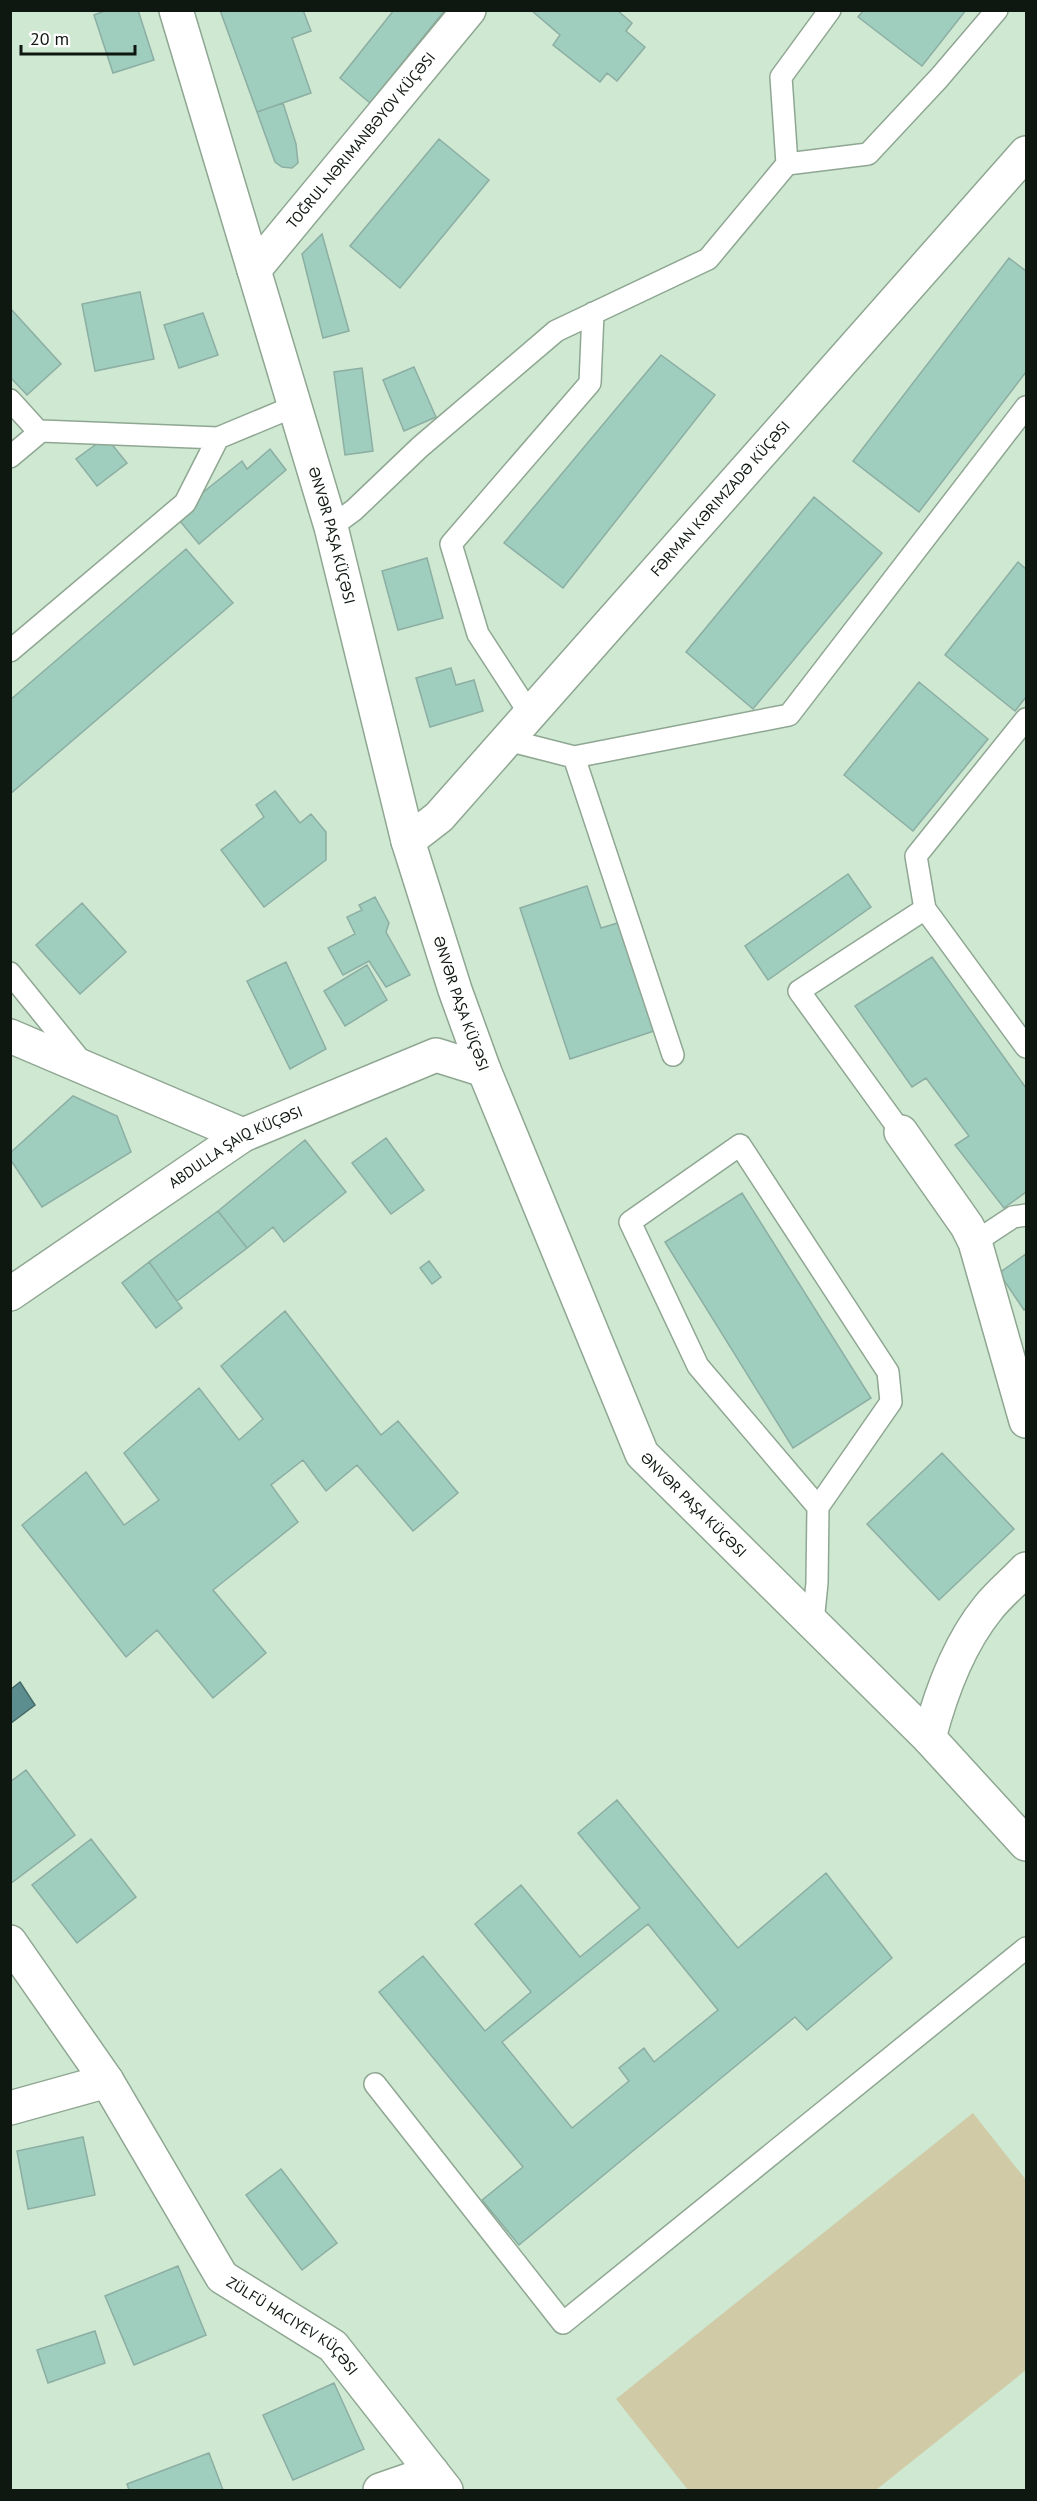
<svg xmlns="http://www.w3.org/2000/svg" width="1037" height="2501" viewBox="0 0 1037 2501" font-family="'PT Sans',sans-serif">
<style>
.green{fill:#d0cba6}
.water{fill:#5d8e8f;stroke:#466b69;stroke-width:1.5}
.building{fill:#9fcdbe;stroke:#8caea3;stroke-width:1.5;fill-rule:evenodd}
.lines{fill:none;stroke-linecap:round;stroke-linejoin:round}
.lane-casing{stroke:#8fa792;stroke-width:24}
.street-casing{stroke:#8fa792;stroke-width:36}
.secondary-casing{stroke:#8fa792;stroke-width:36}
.lane{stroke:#fff;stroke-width:21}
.street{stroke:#fff;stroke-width:33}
.secondary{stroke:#fff;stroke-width:33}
.labels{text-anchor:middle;stroke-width:4.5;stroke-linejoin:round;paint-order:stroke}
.street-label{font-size:15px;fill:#0f1810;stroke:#fff}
</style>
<rect width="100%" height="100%" fill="#cee8d2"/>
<!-- green -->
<path class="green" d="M973,2113L1026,2180V2370L876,2490H688L616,2399Z"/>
<!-- water -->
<path class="water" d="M20,1682L35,1705L11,1723V1689Z"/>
<!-- building -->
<path class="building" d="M107,10H138L154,60L113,73L94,15Z
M220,10H303L311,31L292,38L311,93L257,112Z
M394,10H445L370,103L340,78Z
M531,10H617L632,23L626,31L645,47L617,81L607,73L600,82L553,45L560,35Z
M864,10H966L922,66L858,17Z
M283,103L296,144L298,163L292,168L282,167L275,162L257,112Z
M439,139L489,180L400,288L350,246Z
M322,234L349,331L323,338L302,254Z
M1009,258L1026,271V372L919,512L853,461Z
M140,292L154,359L95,371L82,304Z
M10,308L61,364L27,395L10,377Z
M203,313L218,355L179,368L164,325Z
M661,355L715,395L563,588L504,543Z
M414,367L436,417L404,431L383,380Z
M362,368L373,451L345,455L334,372Z
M106,437L127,463L97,486L76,459Z
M270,449L286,470L199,544L175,515L242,461L247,469Z
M814,497L882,553L753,709L686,652Z
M186,549L233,603L10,794V700Z
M427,558L443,618L398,630L382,571Z
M1018,562L1026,569V697L1015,711L945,655Z
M451,668L456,685L474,680L483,711L430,727L416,678Z
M919,682L988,739L913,831L844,775Z
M275,791L300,823L311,814L326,832V860L264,907L221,850L264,817L256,805Z
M848,874L871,907L768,980L745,946Z
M587,886L601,928L624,921L660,1029L570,1059L520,908Z
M375,897L389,923L386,932L410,975L386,987L369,961L343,975L328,948L355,934L347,917L362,910L359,905Z
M82,903L126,952L80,994L36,945Z
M932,957L1026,1088V1192L1004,1208L955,1145L969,1136L926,1078L912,1087L855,1006Z
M286,962L326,1049L290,1069L247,981Z
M367,965L387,1000L345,1026L324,991Z
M73,1096L117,1116L131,1152L42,1207L10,1159V1153Z
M386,1138L424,1190L391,1214L352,1163Z
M305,1140L346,1192L284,1242L273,1227L247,1248L218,1211Z
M742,1193L871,1398L793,1448L665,1242Z
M218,1211L247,1248L177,1301L149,1262Z
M1026,1254V1308L1024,1310L999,1273Z
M429,1261L441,1277L432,1284L420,1268Z
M149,1262L182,1308L156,1328L122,1283Z
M285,1311L381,1435L398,1421L458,1493L413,1531L357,1465L326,1491L303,1460L271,1485L298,1522L213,1590L266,1653L213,1698L157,1630L126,1657L22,1525L86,1472L124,1525L159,1500L124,1453L199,1388L239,1440L263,1419L221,1366Z
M942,1453L1014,1529L939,1600L867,1524Z
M26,1770L75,1835L10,1884V1782Z
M617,1800L738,1948L826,1873L892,1958L807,2030L795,2017L519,2245L482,2200L523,2167L379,1992L423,1956L485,2031L531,1992L475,1924L521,1885L580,1957L640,1908L578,1833ZM648,1924L718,2010L654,2062L644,2048L619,2068L629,2081L572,2128L502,2042Z
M91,1839L136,1897L77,1943L32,1885Z
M83,2137L95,2195L28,2209L17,2151Z
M281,2169L337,2243L302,2270L246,2195Z
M178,2266L206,2335L134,2365L105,2296Z
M95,2331L105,2363L48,2383L37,2350Z
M334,2383L364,2449L293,2480L263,2415Z
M209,2453L223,2490H129L127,2484Z"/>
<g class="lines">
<!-- lane casing -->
<g class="lane-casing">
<path id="lane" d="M787,164L781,77L830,10
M10,400L39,432
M10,457L41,431L218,438L295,406
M331,527L354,510L420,447L556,331L708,259L787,164L868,154L939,78L997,10
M10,651L185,503L218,438
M530,714L478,634L451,544L590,383L593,313
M507,740L574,757L789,715L1026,407
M574,757L673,1055
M925,909L1026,1047
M10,973L85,1066
M901,1132L799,991L925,909L916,856L1026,719
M975,1242L1013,1217L1026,1215
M813,1622L817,1583L818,1507L698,1366L630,1222L740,1145L888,1372L891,1402L818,1507
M375,2084L563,2323L1026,1948"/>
</g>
<!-- street casing -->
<g class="street-casing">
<g id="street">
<path id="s1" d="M254,270L469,10"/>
<path id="s2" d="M408,841L439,817L1026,153"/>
<path d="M10,1036L243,1135"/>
<path d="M901,1132L967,1226L975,1242L1026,1421"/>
<path id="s3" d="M10,1294L243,1135L436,1055L484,1070"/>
<path d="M929,1738C941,1692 958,1645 988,1608C999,1594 1014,1582 1026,1569"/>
<path id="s4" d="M10,1942L107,2081L222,2277L333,2346L446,2490"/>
<path d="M10,2108L107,2081"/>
<path d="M380,2490L432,2472"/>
</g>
</g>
<!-- secondary casing -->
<g class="secondary-casing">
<g id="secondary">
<path id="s5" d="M176,10L331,527L408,841L455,990L484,1070L642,1454L929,1738L1026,1844"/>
</g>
</g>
<!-- lane -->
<use href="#lane" class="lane"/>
<!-- street -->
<use href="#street" class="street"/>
<!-- secondary -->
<use href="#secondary" class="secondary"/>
</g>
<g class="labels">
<!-- street labels -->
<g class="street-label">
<text dy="5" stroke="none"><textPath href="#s1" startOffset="168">TOĞRUL NƏRIMANBƏYOV KÜÇƏSI</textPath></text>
<text dy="5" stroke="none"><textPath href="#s2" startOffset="464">FƏRMAN KƏRIMZADƏ KÜÇƏSI</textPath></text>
<text dy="5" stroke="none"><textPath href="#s5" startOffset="548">ƏNVƏR PAŞA KÜÇƏSI</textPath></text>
<text dy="5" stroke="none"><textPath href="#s5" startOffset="1034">ƏNVƏR PAŞA KÜÇƏSI</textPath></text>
<text dy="5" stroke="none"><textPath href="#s3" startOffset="270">ABDULLA ŞAIQ KÜÇƏSI</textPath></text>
<text dy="5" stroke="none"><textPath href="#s5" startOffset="1592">ƏNVƏR PAŞA KÜÇƏSI</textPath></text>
<text dy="5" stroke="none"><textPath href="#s4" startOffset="483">ZÜLFÜ HACIYEV KÜÇƏSI</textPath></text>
</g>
</g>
<!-- border -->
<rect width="1037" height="2501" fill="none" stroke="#0f1810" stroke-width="24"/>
<!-- scale -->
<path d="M21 45v9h114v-9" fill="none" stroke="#0f1810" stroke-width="3"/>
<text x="30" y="45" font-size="18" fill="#0f1810" stroke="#ffffff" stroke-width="4.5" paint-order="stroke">20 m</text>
</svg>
